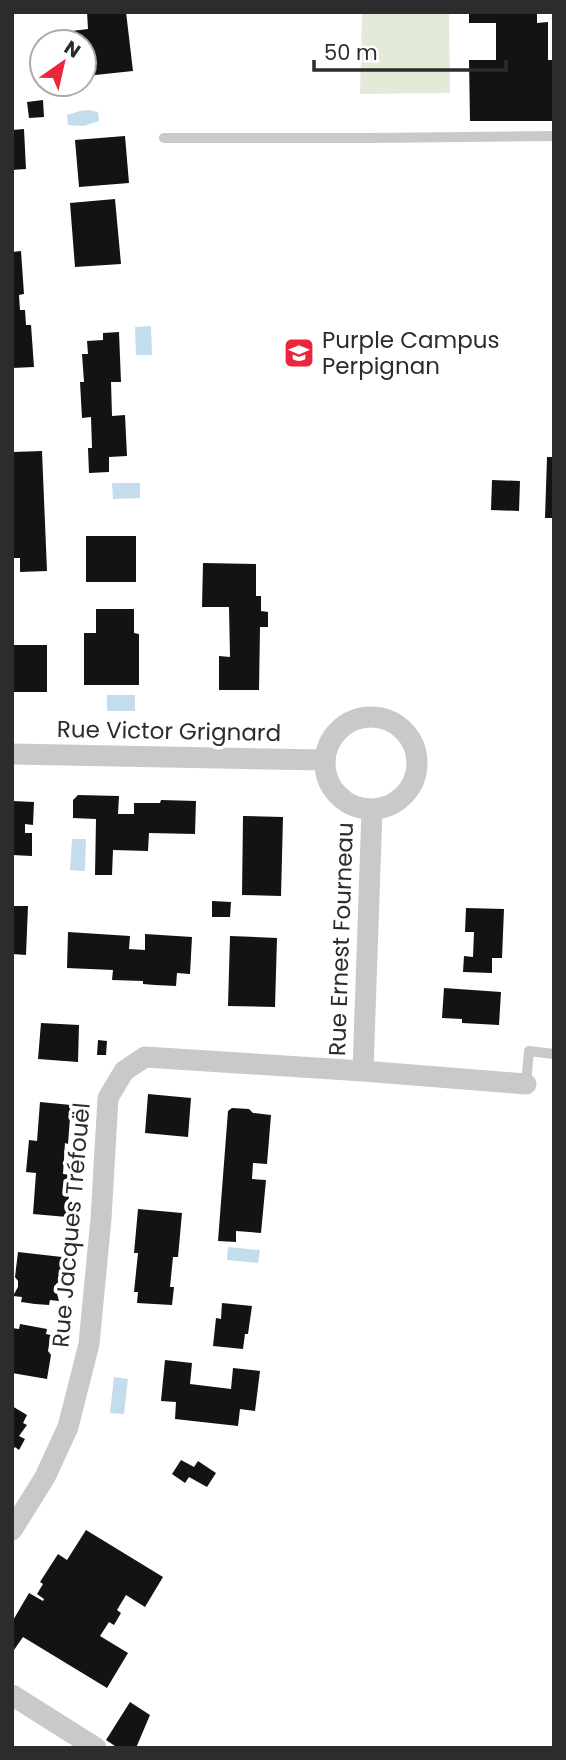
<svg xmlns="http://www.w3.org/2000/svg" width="566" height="1760" viewBox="0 0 566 1760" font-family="Poppins,sans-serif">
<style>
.green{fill:#e3ebd8}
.water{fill:#c3ddec}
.building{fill:#131313}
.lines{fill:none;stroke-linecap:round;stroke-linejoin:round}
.service{stroke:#c9c9c9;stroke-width:10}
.minor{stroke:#c9c9c9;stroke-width:21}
.labels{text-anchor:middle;stroke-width:7;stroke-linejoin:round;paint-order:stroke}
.poi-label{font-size:23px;fill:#2c2c2c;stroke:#fff;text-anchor:start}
.street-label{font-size:23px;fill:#2c2c2c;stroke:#fff}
</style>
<rect width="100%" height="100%" fill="#fff"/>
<!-- green -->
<path class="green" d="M362,12H449L450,93L360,94Z"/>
<!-- water -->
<path class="water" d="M89,110L98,112L99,121L84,126L68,125L67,115L80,111Z
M151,326L152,355H136L135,327Z
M112,483H140V498L113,499Z
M107,695H135V711H107Z
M72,839H86L85,871L70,870Z
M228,1247L260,1250L258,1263L227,1260Z
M114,1377L128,1379L124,1414L110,1413Z"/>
<!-- building -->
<path class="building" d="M87,12H126L133,71L86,76L84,42H56L55,33L88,29Z
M469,12H537V23L548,22V60H554V121H470L469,60H496V23H469Z
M43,100L44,117L29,118L27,102Z
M24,129L26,169L12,170V130Z
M125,136L129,183L79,187L75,140Z
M115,199L121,264L75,267L70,203Z
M21,251L24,294L19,295L20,310H25L26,325H31L34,367L12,368V252Z
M119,332L121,382H111L112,416L125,415L127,456L109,457V472L89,473L88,448H92L91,417L82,418L80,382H84L82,354H88L87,341L103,340V333Z
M42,451L47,571L20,572V558H13L12,452Z
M547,457H554V518H545Z
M492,480L520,481L519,511L491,510Z
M86,536H136V582H86Z
M203,563L256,564V596H261V611L268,612V627H260L259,690H219V656L230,657L229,607H202Z
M96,609H134V633L139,634V685H84V633H96Z
M12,645H47V692H12Z
M78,795L119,796L118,814H134V803H160L161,800L196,801L195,834L149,833L148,851L113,850L112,875H95L96,819L73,818V800Z
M12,801L34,802L33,825L25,824V833H32V856L12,855Z
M243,816L283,817L281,896L242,895Z
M212,901L231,902L230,917H212Z
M12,906H28L26,955L12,954Z
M466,908L504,909L502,958H492V973L463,972L464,956L473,957L474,932H465Z
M68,932L130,936L129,949L145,950V934L192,937L190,974L177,973L176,986L155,985L143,984V981L112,980L113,970L67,968Z
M230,936L277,938L275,1007L228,1006Z
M444,988L501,992L499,1025L462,1023V1019L442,1018Z
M41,1023L79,1025L78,1062L38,1059Z
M98,1040L107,1041L106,1055H97Z
M148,1094L191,1098L188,1137L145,1133Z
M40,1102L71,1105L68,1144L65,1143L63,1174L71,1175L67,1217L33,1214L36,1173L26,1172L29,1140L37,1141Z
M232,1108L249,1109L253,1113L271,1115L267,1164L253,1163L252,1179L266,1180L261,1233L236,1231V1242L218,1241L228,1111Z
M138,1209L182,1213L178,1257H173L170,1287H174L172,1305L137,1303L138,1292H134L138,1253H134Z
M18,1252L62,1257L60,1281L56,1284V1290L59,1301L50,1300L49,1305L35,1304L21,1302L22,1297L13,1296L18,1287V1281L15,1277Z
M222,1303L252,1306L248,1334H245L243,1349L213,1346L216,1318L221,1319Z
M20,1324L47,1329L46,1334L55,1336L49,1345L48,1351L51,1355L47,1379L12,1373V1328L19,1329Z
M165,1360L192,1363L190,1384L231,1389L233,1368L260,1371L255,1411L240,1409L238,1426L175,1419L176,1402L161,1401Z
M12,1406L27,1415L23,1423L27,1425L19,1436L25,1439L19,1450L15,1447L12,1452Z
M181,1460L194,1467L198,1461L216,1473L207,1487L189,1477L185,1483L172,1474Z
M86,1530L163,1577L145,1607L126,1595L117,1610L121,1613L114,1625L109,1622L100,1636L128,1653L107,1688L23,1637L14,1650L12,1649V1622L29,1593L43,1601L44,1599L37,1594L43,1584L40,1582L58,1554L67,1560Z
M130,1702L150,1715L136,1748H118L106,1740Z"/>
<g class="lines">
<!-- service -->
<path class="service" d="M164,138H371L554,136
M526,1084L529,1051L554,1054"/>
<!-- minor -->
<path class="minor" d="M325 763a46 46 0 1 1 92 0a46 46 0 1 1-92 0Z
M12,754L324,760
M363,1071L372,810
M12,1530L45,1477L68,1427L89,1344L101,1219L108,1098L124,1071L145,1057L363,1071L526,1084
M12,1695L96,1748"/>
</g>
<!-- icons -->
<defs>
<g id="university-square" transform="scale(1.575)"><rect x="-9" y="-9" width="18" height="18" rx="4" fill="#eb263c" stroke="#fff"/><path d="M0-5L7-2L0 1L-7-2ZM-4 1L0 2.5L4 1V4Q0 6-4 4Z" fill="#fff"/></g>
</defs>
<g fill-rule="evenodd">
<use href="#university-square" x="299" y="353"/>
</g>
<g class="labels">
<!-- poi labels -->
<g class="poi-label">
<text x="322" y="348">Purple Campus<tspan x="322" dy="26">Perpignan</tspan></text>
</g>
<!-- street labels -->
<g class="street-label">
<text transform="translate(169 731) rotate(1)" y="8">Rue Victor Grignard</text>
<text transform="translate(341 939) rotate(-88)" y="8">Rue Ernest Fourneau</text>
<text transform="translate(71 1225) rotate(-85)" y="8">Rue Jacques Tréfouël</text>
</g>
</g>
<!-- border -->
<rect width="566" height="1760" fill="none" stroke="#2c2c2c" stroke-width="28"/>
<!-- north arrow -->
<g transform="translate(63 63) rotate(34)"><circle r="33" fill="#ffffff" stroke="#ababab" stroke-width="2"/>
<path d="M0-5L12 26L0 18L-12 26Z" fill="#eb263c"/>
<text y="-10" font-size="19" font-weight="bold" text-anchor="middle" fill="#2c2c2c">N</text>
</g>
<!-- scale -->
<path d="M314 60v10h192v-10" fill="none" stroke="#2c2c2c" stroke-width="3.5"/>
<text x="324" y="60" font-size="21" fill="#2c2c2c" stroke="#ffffff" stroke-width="5" paint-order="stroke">50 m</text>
</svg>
